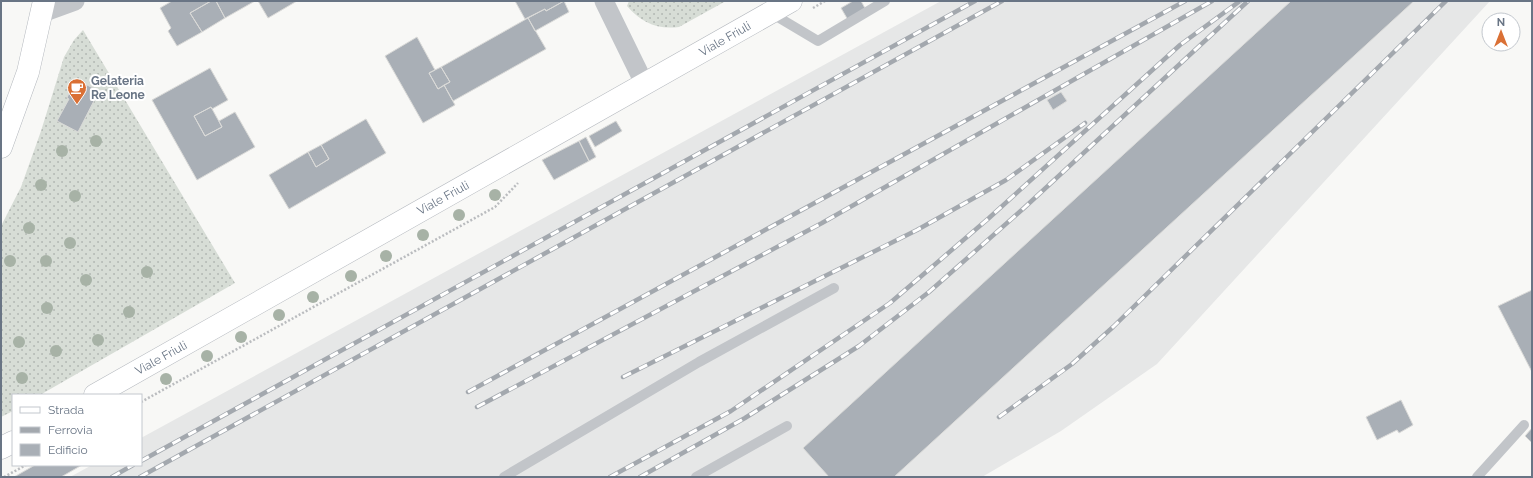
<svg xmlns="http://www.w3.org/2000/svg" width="1533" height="478" viewBox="0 0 1533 478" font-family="Raleway,sans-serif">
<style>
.built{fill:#e6e7e7}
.grass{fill:url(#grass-dots)}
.building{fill:#a9afb6;stroke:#dadad8}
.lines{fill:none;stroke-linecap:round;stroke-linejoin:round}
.secondary-casing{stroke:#b4b8be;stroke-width:23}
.path{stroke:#babcbf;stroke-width:2.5;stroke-dasharray:2 2;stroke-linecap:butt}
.lane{stroke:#c2c5c9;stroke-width:10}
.street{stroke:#c2c5c9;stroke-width:19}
.secondary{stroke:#fff;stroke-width:22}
.rail-casing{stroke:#a3a8ae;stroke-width:4.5}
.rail{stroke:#fff;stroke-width:3;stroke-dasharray:9;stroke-linecap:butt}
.tree{fill:#a7b2a6}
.labels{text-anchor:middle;stroke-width:4;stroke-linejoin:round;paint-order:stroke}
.street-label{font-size:12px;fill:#697585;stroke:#fff}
.poi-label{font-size:12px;font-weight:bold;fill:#697585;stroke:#fff;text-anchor:start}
</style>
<defs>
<pattern id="grass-dots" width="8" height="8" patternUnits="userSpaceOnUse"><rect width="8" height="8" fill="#d7ddd6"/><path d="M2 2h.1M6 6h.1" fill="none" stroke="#b2b8b3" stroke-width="1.8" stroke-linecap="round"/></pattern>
</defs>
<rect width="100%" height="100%" fill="#f8f8f6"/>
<!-- built -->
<path class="built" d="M941,1H1490L1157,364L1061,431L982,477H70L92,465H141V438Z"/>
<!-- grass -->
<path class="grass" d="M629,1H726L679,27C657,30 641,22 627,6Z
M83,30L235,283L40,395H13V411L1,417V226L21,187L41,131L64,57L74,40Z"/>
<!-- building -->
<path class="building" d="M172,1H211L190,13L202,32L177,46L168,31L171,28L160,8Z
M211,1H216L225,18L202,32L190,13Z
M216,1H255L225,18Z
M258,1H297L268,18Z
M515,1H564L546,11L545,9L525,19Z
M564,1L569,12L535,31L528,18L545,9L546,11Z
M853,1H861L866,10L848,20L841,8Z
M1291,1H1414L894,477H829L803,448Z
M528,18L546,49L453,101L444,85L450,82L441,67Z
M417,37L435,70L429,73L438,89L444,85L455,105L423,123L385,56Z
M441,67L450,82L438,89L429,73Z
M210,68L228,100L212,109L211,107L194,116L205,136L222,127L219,121L235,112L255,147L197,180L152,100Z
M81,82L99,91L78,132L57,121L69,99L67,98L73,83Z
M1061,92L1067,101L1053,110L1047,100Z
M211,107L222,127L205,136L194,116Z
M366,119L386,153L289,209L269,175L308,152L316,167L329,159L321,145Z
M616,121L622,131L595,147L589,136Z
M586,137L596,157L589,161L579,141Z
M579,141L589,161L554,180L542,160Z
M321,145L329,159L316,167L308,152Z
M1532,290V372L1498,306Z
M1401,400L1413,425L1399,433L1397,430L1377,440L1366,417Z
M1532,428V443L1525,436Z
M35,465H82L61,477H14Z"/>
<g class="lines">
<!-- secondary casing -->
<g class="secondary-casing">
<path id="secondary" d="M1,147L28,72L44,1
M95,395L791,1
M1,448L13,442"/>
</g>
<!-- path -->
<path class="path" d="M813,8L825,1
M141,402L495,207L518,183
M4,477L26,465"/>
<!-- lane -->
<path class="lane" d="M771,13L818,41L885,1
M504,477L699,362L834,288
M696,477L787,426
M1477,477L1524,425"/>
<!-- street -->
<path class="street" d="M604,1L645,85
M42,13L75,1"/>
<!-- secondary -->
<use href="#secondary" class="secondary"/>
<!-- rail casing -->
<g class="rail-casing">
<path id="rail" d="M623,377L917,230L1006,180L1085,123
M468,392L1185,1
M477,407L822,223L1212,1
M999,417L1072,364L1113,327L1446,1
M141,461L975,1
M112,477L133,465
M140,477L1002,1
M610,477L731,411L890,303L989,218L1180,45L1240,1
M640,477L745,418L859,346L929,292L1024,208L1248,1"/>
</g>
<!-- rail -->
<use href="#rail" class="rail"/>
</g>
<!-- trees -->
<g class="tree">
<circle cx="96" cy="141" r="6"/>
<circle cx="62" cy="151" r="6"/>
<circle cx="41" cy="185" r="6"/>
<circle cx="495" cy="195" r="6"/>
<circle cx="75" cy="196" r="6"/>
<circle cx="459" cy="215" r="6"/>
<circle cx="29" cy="228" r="6"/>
<circle cx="423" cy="235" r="6"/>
<circle cx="70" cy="243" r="6"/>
<circle cx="386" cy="256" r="6"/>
<circle cx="10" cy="261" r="6"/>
<circle cx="46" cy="261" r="6"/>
<circle cx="147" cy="272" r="6"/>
<circle cx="351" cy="276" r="6"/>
<circle cx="86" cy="280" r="6"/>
<circle cx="313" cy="297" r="6"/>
<circle cx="47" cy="308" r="6"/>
<circle cx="129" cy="312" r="6"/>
<circle cx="279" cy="315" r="6"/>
<circle cx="241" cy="337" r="6"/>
<circle cx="98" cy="340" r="6"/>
<circle cx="19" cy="342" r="6"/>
<circle cx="56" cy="351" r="6"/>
<circle cx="207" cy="356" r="6"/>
<circle cx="22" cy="378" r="6"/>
<circle cx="166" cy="379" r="6"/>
</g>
<!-- icons -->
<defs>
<g id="cafe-pin" transform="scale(1)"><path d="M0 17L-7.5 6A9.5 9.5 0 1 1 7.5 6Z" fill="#da7035" stroke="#fff"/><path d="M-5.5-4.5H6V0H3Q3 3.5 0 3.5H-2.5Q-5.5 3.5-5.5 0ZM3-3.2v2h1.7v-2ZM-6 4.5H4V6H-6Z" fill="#fff"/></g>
</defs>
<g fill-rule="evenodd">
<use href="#cafe-pin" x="77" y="88"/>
</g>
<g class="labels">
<!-- street labels -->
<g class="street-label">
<text transform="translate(725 39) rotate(-30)" y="4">Viale Friuli</text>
<text transform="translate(443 198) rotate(-29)" y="4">Viale Friuli</text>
<text transform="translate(161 358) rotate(-29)" y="4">Viale Friuli</text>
</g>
<!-- poi labels -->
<g class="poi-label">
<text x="91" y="85">Gelateria<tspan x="91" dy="14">Re Leone</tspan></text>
</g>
</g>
<!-- border -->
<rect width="1533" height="478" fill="none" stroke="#697585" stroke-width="4"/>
<!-- legend -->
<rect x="12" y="394" width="130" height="72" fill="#ffffff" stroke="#c3c8ce"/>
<rect x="20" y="407" width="20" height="6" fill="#ffffff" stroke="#c3c8ce"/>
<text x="48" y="414" font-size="12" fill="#697585">Strada</text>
<rect x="20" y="427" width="20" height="6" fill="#a3a8ae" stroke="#c3c8ce"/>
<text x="48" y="434" font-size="12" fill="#697585">Ferrovia</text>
<rect x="20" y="444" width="20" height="12" fill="#a9afb6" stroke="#c3c8ce"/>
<text x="48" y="454" font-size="12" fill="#697585">Edificio</text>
<!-- north arrow -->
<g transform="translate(1501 32)"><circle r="19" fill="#ffffff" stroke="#c3c8ce"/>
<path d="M0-3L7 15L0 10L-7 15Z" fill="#da7035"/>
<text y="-6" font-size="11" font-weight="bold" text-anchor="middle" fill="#697585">N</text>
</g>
</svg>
